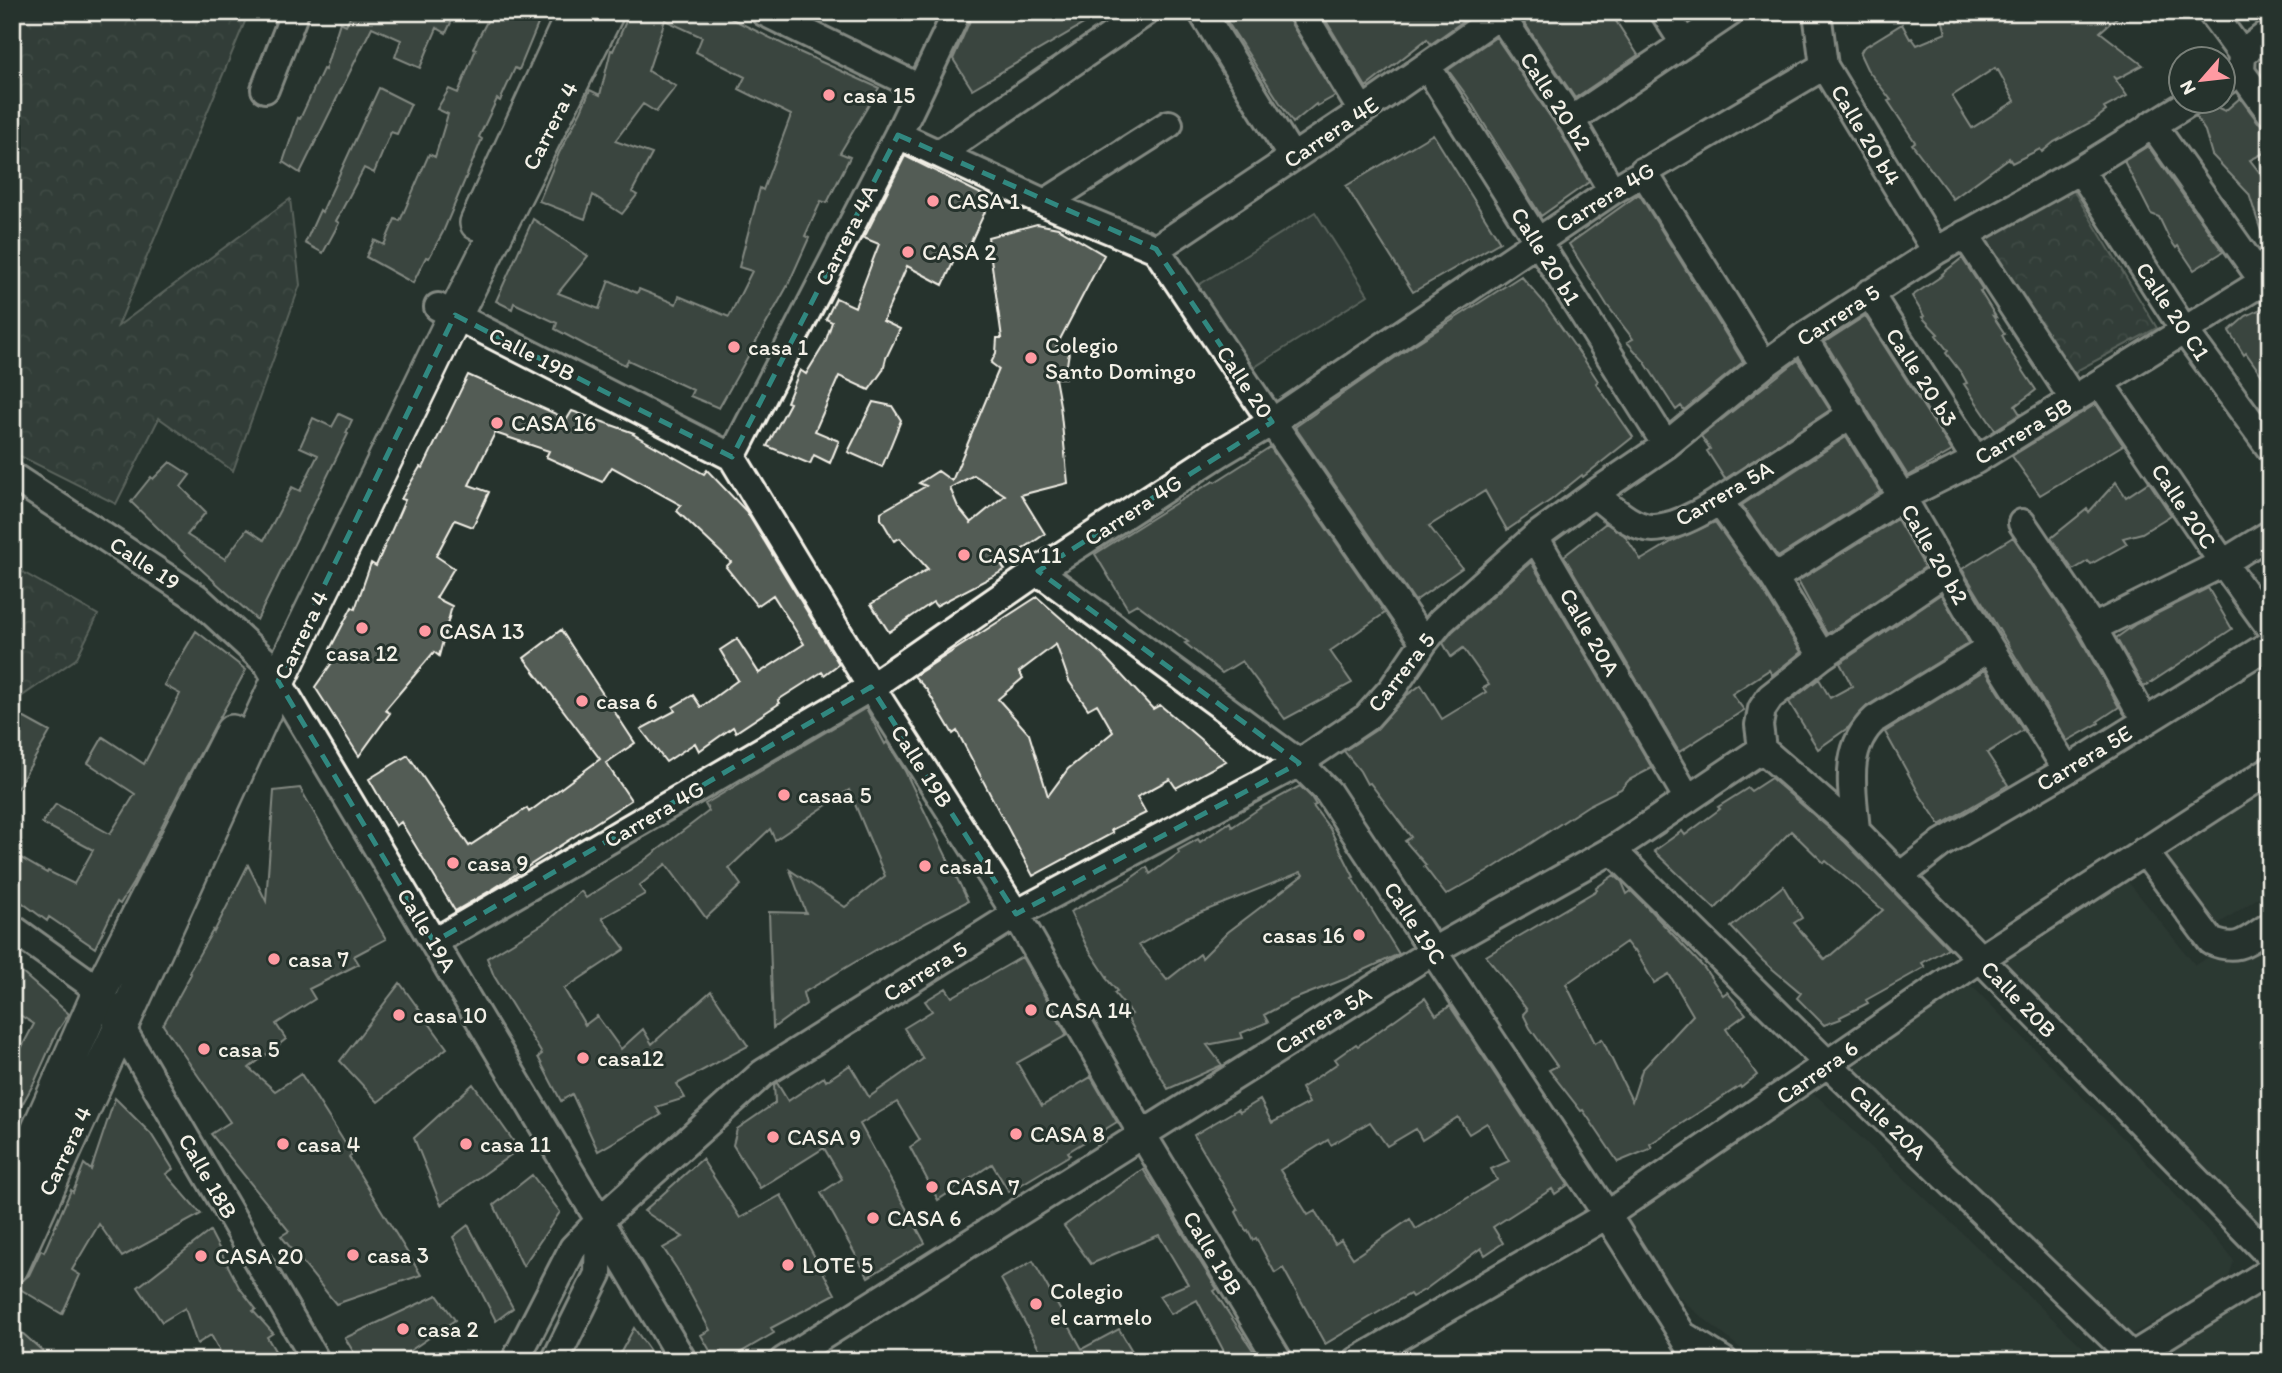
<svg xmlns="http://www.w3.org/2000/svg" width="2282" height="1373" viewBox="0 0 2282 1373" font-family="Itim,sans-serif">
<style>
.built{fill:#333f39}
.green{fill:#414b45;stroke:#9a9e96;stroke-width:2}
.forest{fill:url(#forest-crowns);stroke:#9a9e96;stroke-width:2}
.building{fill:#525c55;stroke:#f4f1e8;stroke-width:2;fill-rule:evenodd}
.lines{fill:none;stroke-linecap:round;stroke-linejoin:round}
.minor-casing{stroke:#f4f1e8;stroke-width:32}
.major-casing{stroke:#f4f1e8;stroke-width:38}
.minor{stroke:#26332d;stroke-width:26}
.major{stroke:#26332d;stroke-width:33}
.marked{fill:none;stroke:#318880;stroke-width:5;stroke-dasharray:14 9;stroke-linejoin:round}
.poi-dot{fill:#ff9aa2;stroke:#26332d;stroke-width:2.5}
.labels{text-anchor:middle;stroke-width:6;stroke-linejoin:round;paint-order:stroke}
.poi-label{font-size:23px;fill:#f4f1e8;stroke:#26332d;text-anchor:start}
.street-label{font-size:23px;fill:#f4f1e8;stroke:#26332d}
</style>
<defs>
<pattern id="forest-crowns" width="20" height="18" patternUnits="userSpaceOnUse" patternTransform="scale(1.75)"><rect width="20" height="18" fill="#414b45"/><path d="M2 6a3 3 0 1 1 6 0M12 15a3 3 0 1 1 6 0" fill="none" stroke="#5d6560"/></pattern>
</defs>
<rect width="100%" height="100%" fill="#26332d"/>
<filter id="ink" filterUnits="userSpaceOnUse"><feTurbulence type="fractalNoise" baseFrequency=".0143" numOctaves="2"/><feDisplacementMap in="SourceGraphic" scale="14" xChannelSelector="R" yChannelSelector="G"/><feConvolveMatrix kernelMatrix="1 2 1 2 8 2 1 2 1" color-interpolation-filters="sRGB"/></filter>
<g filter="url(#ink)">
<!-- built -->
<path class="built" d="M2270,779V890L2197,938L2139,861Z
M2126,879L2195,965L2270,920V1248L2015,994L1995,952Z
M1963,983L1974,988L2132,1147L2227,1252L2234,1261L2229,1276L2214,1288L2123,1339L1830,1064Z
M1806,1090L1818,1097L2087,1351L2081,1361H1756L1691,1308L1654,1274L1613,1209Z
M2262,1290L2270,1297V1361H2132Z"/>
<!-- green -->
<path class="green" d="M1315,212L1368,295L1250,370L1197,286Z"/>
<!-- forest -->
<path class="forest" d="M12,12H249L118,326L290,199L300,285L233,471L159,418L116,504L12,452Z
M2070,185L2157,328L2078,370L2073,377L1975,238Z
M12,566L98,615L76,659L12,703Z"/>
<!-- building -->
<path class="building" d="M339,12H456L446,33L437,28L420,68L395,57L401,40L372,27L300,173L283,162L298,118L300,119L323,69L325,70L340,22L346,25L350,17Z
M492,12H543L519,70L515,68L500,101L497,99L479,137L482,139L443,232L429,258L426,257L413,283L366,257L374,240L384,245L395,219L400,221L429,154L435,157L448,114L437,109L449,89L458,93L476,49L473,48Z
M630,12H718L797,51L879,88L840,153L850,157L827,203L821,201L805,236L809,238L788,285L719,408L690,396L693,390L628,360L625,365L591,348L555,329L557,323L514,303L512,309L496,301L533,219L588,256L558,293L599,309L609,280L637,293L639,289L676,304L679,296L729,317L752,271L739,267L760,188L763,190L791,115L739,89L745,77L696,52L702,37L665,20L648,71L676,86L656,112L643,104L615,141L652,154L632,192L637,195L622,214L593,195L585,219L539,201L559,153L581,111L590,90L600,95L611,50L613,51Z
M978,12H1104L972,89L953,59L972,16Z
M1221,12H1286L1289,20L1335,96L1317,106L1316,104L1293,123Z
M1335,12H1476L1431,44L1427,39L1366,87L1325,19Z
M1520,12H1610L1638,55L1575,98L1519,15Z
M1940,12H1952L1958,22L1975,12H2123L2100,32L2143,65L2117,79L2113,76L2127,96L2104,108L2106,111L2093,121L2054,142L2042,152L2040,149L2012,163L2009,158L1953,199L1912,144L1915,142L1888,101L1891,100L1867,69L1860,54L1863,48L1902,24L1910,39L1912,38L1917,45L1946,33ZM1995,68L1997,71L1998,70L2015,101L1972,128L1952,96Z
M1496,37L1558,128L1589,182L1541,216L1467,96L1448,70Z
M379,88L411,104L397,134L391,132L374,173L364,168L336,221L339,223L323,253L305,243L320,210L322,212Z
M2240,98L2258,122L2270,127V150L2250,160L2270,186V246L2266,247L2249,194L2212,155L2205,131L2196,117L2203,110L2206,102L2225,111Z
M1433,134L1500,242L1413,292L1346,186Z
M2148,146L2223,252L2194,270L2178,246L2176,248L2169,238L2159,217L2151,214L2124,161Z
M905,156L991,199L968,248L961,245L943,285L907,266L883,321L900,329L886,358L883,370L869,390L839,376L815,431L839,441L830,463L814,455L810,464L767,446L790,403L787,402L800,370L806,374L825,343L832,322L826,319L836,298L855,307L879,244L864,238Z
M1639,194L1743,362L1684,410L1681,406L1676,410L1644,361L1627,342L1633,339L1607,305L1569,244Z
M1037,224L1058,228L1104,255L1056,347L1069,352L1065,378H1055L1060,405L1068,483L1021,495L1045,534L1001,564L1005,570L936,606L933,602L889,632L871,604L928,569L900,538L894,541L881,519V512L926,486L919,483L938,471L952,481L999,369L991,363L996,353L997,338H1002L988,237ZM974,475L1005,495L971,523L958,507L950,488Z
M1962,258L1983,290L1980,291L1996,317L1993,316L2005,334L2002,335L2012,354L2036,390L2015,406L2020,414L1995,430L1964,384L1967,383L1962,374L1946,353L1948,351L1936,335L1938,334L1922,317L1924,316L1912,296L1943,275L1942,274Z
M1521,276L1542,300L1585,361L1598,381L1596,383L1633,437L1583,477L1582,475L1551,500L1507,530L1485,491L1429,526L1462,568L1415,601L1295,427L1409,348Z
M2267,306H2270V387L2246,353L2244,355L2229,331L2246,316Z
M1865,316L1952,451L1908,476L1825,342Z
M1798,360L1830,410L1725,479L1707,451L1710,449L1701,436Z
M468,375L567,419L572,411L634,433L633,434L704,474L707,470L746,511L839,664L824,675L822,672L778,700L780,703L736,732L733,727L699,751L695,743L666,762L641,729L675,711L673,707L693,695L701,707L738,680L720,650L737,639L759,673L804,644L773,595L757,606L726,567L731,562L677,511L681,505L612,467L602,482L546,457L549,451L495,433L469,485L489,492L473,527L455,520L436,556L454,568L436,598L452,606L439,656L434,652L385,710L390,713L359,756L315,687L338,654L330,649L352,607L355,609L371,563L376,566L405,500L401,499L420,467L423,468Z
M873,402L892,406L901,420L882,467L848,452Z
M2096,404L2123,445L2040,495L2012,456Z
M339,414L352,420L346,433L348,434L257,620L191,560L131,502L151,477L153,479L170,462L190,475L181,487L206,512L187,535L225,559L247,529L264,540L292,487L300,491L318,455L300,447L313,418L332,427Z
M1846,437L1880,492L1778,557L1742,505Z
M1270,447L1385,613L1330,651L1352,683L1285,719L1242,661L1222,673L1185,643L1188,642L1137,604L1128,609L1095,554L1176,503L1214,481L1215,482Z
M2116,482L2126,497L2149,482L2171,515L2142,533L2123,538L2127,544L2091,564L2088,561L2073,570L2051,538L2087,509L2089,512Z
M1897,519L1925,567L1827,634L1798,581Z
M1715,522L1761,587L1801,652L1772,675L1769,670L1732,694L1744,710L1679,752L1564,556L1606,523L1624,535L1641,560L1673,541Z
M2013,537L2075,629L2119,707L2098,721L2099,723L2067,741L1962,569Z
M1531,562L1652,768L1629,780L1621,789L1589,805L1487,872L1446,895L1424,866L1426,865L1405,841L1411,837L1370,783L1367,784L1360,771L1344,751L1376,730L1406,696L1421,685L1442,719L1486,692L1483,688L1489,685L1463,648L1451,657L1443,643L1452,632Z
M2208,588L2232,629L2144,687L2116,638L2136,624Z
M1941,594L1969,643L1867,706L1849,727L1818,749L1789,702L1819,679L1830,698L1852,686L1840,663Z
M1037,597L1103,655L1153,709L1160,705L1226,761L1176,788L1170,779L1137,797L1146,813L1111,830L1113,833L1033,876L957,731L953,734L927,690L914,676ZM1056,644L1069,681L1088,709L1097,704L1113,732L1068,769L1048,796L1029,734L998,699L1023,678L1019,672Z
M561,630L635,743L606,763L631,800L493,889L455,911L401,822L396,826L369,779L408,755L469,846L527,808L529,812L600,759L524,658Z
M196,631L246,670L181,788L133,883L120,904L117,902L95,948L49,917L47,921L12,895V853L47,873L48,871L74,884L93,850L42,823L56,804L110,834L135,794L88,763L103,737L144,764L180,694L164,685Z
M1985,670L2023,730L1987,753L2008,785L1940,825L1920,795L1885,732Z
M866,708L885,744L887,742L905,771L968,901L889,942L803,993L806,1004L773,1028L769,912L806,913L790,870L845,907L885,876L849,790L775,840L770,829L729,868L741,885L706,918L666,864L639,886L645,894L602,918L625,949L564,989L585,1025L597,1016L621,1049L643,1029L652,1044L711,991L748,1046L677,1084L685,1098L656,1107L661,1115L598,1151L572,1094L561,1101L538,1057L542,1054L494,976L487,958L546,922L581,891L586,898L642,862L709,811L705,804Z
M19,715L50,732L12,797V725Z
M1771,778L1845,842L1948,948L1922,963L1925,967L1866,1000L1868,1003L1840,1017L1841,1019L1824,1025L1797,998L1801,993L1763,961L1731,927L1783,886L1802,918L1794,923L1825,960L1883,910L1826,861L1824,863L1791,831L1715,909L1654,851L1682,831L1685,835L1720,809L1718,807L1748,788L1751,791Z
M1300,786L1311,797L1316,805L1313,806L1330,829L1354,877L1352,878L1399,954L1345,979L1292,1000L1264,1015L1268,1022L1241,1033L1243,1038L1207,1045L1222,1065L1168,1089L1127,1017L1132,1014L1114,993L1117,991L1106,978L1107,977L1087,947L1070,912L1130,880V879L1147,867L1150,874L1179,853L1178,850L1198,839L1200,842L1230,822L1232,827L1263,806ZM1301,872L1303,875L1228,932L1202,958L1200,954L1167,980L1139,945L1187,918Z
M300,788L386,939L354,956L359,964L309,989L315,999L276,1024L286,1039L249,1068L275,1091L301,1074L352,1154L349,1157L421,1275L336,1304L281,1236L289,1231L211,1134L230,1122L163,1025L191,974L189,972L213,930L214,932L248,865L266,901L274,791Z
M1614,875L1622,882L1627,894L1631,891L1645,905L1704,968L1723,995L1727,992L1746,1014L1726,1029L1757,1075L1741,1088L1740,1086L1650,1144L1652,1148L1618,1162L1583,1110L1581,1111L1549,1070L1557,1066L1530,1028L1523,1014L1527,1010L1486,956L1597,890L1596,888ZM1626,942L1633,951L1635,950L1654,983L1669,974L1693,1015L1642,1070L1632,1101L1602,1039L1595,1043L1566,984Z
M1022,957L1067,1035L1017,1063L1042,1106L1091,1077L1117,1122L1068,1152L1070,1155L1009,1192L992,1164L938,1200L910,1147L920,1140L897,1102L860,1124L925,1243L868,1277L821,1193L842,1179L824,1148L760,1188L733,1145L737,1129L775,1103L774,1084L777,1083L788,1101L824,1077L826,1081L850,1065L869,1097L923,1059L904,1028L932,1011L925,1001L946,988L952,997Z
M12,964L69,1014L57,1032L35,1081L12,1123V1078L21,1061L16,1058L34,1024L12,1010Z
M400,983L447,1048L378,1102L340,1061Z
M1425,998L1436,1015L1450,1006L1568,1185L1555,1194L1552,1189L1493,1227L1503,1243L1485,1255L1481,1248L1426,1289L1412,1297L1410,1294L1399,1300L1325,1344L1283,1268L1275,1273L1256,1238L1253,1240L1248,1230L1246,1231L1236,1212L1238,1210L1194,1135L1238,1109L1240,1112L1260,1100L1272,1123L1309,1103L1301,1088L1338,1063L1335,1059L1356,1044L1358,1046ZM1458,1117L1469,1134L1487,1123L1509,1161L1491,1169L1497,1180L1416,1229L1410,1219L1353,1258L1341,1240L1335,1244L1315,1211L1308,1215L1280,1170L1328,1140L1331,1145L1370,1122L1387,1146L1416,1129L1422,1140Z
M473,1084L519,1149L441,1205L414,1138Z
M115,1098L151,1134L173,1169L166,1174L201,1214L122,1257L99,1224L72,1270L80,1275L62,1314L15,1286L29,1275L41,1250L44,1252L71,1190L73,1192L84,1164L91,1170Z
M702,1159L740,1218L781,1195L835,1294L771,1328L774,1333L726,1361H716L701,1335L710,1330L677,1269L663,1248L683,1237L644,1211Z
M1143,1169L1217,1289L1214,1291L1260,1361H1229L1197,1300L1171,1314L1159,1296L1188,1284L1159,1235L1091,1264L1064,1226Z
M532,1175L560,1212L523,1266L494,1205Z
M468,1225L513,1308L496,1321L453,1237Z
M210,1231L239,1287L256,1309L253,1311L273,1333L267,1337L281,1361H225L211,1335L197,1344L185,1308L162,1322L138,1287Z
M1033,1261L1082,1349L1119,1329L1138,1361H1046L1001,1279Z
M437,1295L455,1320L395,1361H359L345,1338Z
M12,1324L54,1361H21L12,1345Z
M634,1328L657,1361H616Z"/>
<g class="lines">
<!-- minor casing -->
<g class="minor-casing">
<path id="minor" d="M764,12L920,88
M1202,12L1292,157
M1302,12L1362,111
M1498,12L1571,120L1612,191
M1664,12L1684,43
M1817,12L1824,66L1936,251
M2211,12L2242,54
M1427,66L1666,445
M2241,72L2270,112
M2222,83L2241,72L2242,54L2270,32
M265,89L295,12
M1571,120L1731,12
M2152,124L2270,291
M898,135L1045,203L1156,249L1272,422L1424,642
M939,154L1146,12
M2080,170L2184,330L2270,448
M1643,171L1764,365
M1045,203L1169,124
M1965,234L2074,400
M1156,249L1362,111L1504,12
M1869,293L1976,460
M438,307L732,457L871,687L1016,914L1142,1134L1279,1361
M1803,337L1902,497L1990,648L2067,770
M2101,384L2223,563L2270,628
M732,457L898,135L957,12
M12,476L196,597L267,663L683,1361
M1594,494C1610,506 1631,528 1653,528C1689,527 1733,491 1762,473C1792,453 1822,434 1852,414
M1719,501L1774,578L1822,656
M2022,523L2093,628L2136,705
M1535,537L1688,799
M1038,571L1299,763L1328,792L1607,1215L1699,1361
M1774,578L1902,497L1976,460L2270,277
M2093,628L2223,563L2270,534
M1762,749L1856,831L2270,1256
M1762,749L1759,725L1762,709L1770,697L1822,656L1944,573
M1856,831C1853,791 1842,749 1875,719L1990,648
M1612,850L1828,1064L2137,1361
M2144,851L2211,941C2238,953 2247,941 2270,926
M1900,876L1942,843L2067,770L2270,644
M12,928L100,991L316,1361
M434,942L871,687L1038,571L1220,453L1272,422L1612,191L1824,66
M1686,1337L1724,1361
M515,1361L573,1248L599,1221L763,1073L1016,914L1299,763L1367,717L1392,689L1424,642L1441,621L1535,537L1594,494L1666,445L1764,365L1803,337L1936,251L2080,170L2190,102
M555,1361L598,1274L599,1221
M783,1361L1433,951L1612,850L1762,749
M1357,1361L1607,1215L1980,959L2270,770
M2124,1361L2270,1271"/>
</g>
<!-- major casing -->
<g class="major-casing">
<path id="major" d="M477,223L574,12
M12,1190L100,991L232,732
M12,1266L278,681L455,315L607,12"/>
</g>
<!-- minor -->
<use href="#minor" class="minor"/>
<!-- major -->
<use href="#major" class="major"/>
</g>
</g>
<!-- marked area -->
<path d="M0 0H2282V1373H0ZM898,135L1156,249L1272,422L1038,571L1299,763L1016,914L871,687L434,942L278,681L455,315L732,457Z" fill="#26332d" fill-opacity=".55" fill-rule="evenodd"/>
<path class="marked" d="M898,135L1156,249L1272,422L1038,571L1299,763L1016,914L871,687L434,942L278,681L455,315L732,457Z"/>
<!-- markers -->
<g class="poi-dot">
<circle cx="829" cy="95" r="7"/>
<circle cx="933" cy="201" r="7"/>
<circle cx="908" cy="252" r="7"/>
<circle cx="734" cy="347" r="7"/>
<circle cx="1031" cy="358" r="7"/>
<circle cx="497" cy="423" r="7"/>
<circle cx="964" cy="555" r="7"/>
<circle cx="362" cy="628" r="7"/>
<circle cx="425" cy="631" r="7"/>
<circle cx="582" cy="701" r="7"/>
<circle cx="784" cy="795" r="7"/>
<circle cx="453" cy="863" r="7"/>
<circle cx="925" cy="866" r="7"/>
<circle cx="1359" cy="935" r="7"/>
<circle cx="274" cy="959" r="7"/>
<circle cx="1031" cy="1010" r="7"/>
<circle cx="399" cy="1015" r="7"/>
<circle cx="204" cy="1049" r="7"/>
<circle cx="583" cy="1058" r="7"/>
<circle cx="1016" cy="1134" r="7"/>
<circle cx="773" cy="1137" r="7"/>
<circle cx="283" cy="1144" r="7"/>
<circle cx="466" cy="1144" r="7"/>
<circle cx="932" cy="1187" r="7"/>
<circle cx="873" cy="1218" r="7"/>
<circle cx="353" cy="1255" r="7"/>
<circle cx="201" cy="1256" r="7"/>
<circle cx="788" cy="1265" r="7"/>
<circle cx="1036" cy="1304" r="7"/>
<circle cx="403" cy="1329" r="7"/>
</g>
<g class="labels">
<!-- poi labels -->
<g class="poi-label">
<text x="843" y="103">casa 15</text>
<text x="947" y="209">CASA 1</text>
<text x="922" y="260">CASA 2</text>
<text x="1045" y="353">Colegio<tspan x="1045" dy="26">Santo Domingo</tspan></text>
<text x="748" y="355">casa 1</text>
<text x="511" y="431">CASA 16</text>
<text x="978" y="563">CASA 11</text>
<text x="439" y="639">CASA 13</text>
<text x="362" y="661" text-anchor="middle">casa 12</text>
<text x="596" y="709">casa 6</text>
<text x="798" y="803">casaa 5</text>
<text x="467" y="871">casa 9</text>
<text x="939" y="874">casa1</text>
<text x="1345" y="943" text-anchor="end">casas 16</text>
<text x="288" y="967">casa 7</text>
<text x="1045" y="1018">CASA 14</text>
<text x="413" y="1023">casa 10</text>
<text x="218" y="1057">casa 5</text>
<text x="597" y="1066">casa12</text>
<text x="1030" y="1142">CASA 8</text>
<text x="787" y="1145">CASA 9</text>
<text x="297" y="1152">casa 4</text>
<text x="480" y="1152">casa 11</text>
<text x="946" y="1195">CASA 7</text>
<text x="887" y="1226">CASA 6</text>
<text x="367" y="1263">casa 3</text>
<text x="215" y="1264">CASA 20</text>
<text x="802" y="1273">LOTE 5</text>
<text x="1050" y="1299">Colegio<tspan x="1050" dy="26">el carmelo</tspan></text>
<text x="417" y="1337">casa 2</text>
</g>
<!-- street labels -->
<g class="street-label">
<text transform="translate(1556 101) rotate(57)" y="8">Calle 20 b2</text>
<text transform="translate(550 126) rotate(-63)" y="8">Carrera 4</text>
<text transform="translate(1331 132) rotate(-34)" y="8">Carrera 4E</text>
<text transform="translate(1866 135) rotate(59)" y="8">Calle 20 b4</text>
<text transform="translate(1605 197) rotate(-32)" y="8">Carrera 4G</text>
<text transform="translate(846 235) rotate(-63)" y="8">Carrera 4A</text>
<text transform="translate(1546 256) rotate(58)" y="8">Calle 20 b1</text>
<text transform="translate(2173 311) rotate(56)" y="8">Calle 20 C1</text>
<text transform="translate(1838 315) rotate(-33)" y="8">Carrera 5</text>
<text transform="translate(532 354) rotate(27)" y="8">Calle 19B</text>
<text transform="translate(1922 377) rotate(57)" y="8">Calle 20 b3</text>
<text transform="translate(1245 382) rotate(56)" y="8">Calle 20</text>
<text transform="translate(2023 431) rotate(-31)" y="8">Carrera 5B</text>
<text transform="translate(1724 493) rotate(-30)" y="8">Carrera 5A</text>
<text transform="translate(2184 506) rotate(56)" y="8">Calle 20C</text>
<text transform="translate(1133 510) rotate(-33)" y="8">Carrera 4G</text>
<text transform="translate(1935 554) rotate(60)" y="8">Calle 20 b2</text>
<text transform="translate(145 563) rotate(33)" y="8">Calle 19</text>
<text transform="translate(1590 632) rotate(60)" y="8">Calle 20A</text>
<text transform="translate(301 635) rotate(-64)" y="8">Carrera 4</text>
<text transform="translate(1401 672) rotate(-52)" y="8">Carrera 5</text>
<text transform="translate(2084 758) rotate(-31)" y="8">Carrera 5E</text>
<text transform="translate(922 766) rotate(57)" y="8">Calle 19B</text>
<text transform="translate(654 814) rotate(-30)" y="8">Carrera 4G</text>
<text transform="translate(1415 923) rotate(57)" y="8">Calle 19C</text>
<text transform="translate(427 930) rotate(59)" y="8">Calle 19A</text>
<text transform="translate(925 971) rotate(-32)" y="8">Carrera 5</text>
<text transform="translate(2019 999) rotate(46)" y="8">Calle 20B</text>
<text transform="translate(1323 1020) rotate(-32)" y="8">Carrera 5A</text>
<text transform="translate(1817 1072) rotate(-35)" y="8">Carrera 6</text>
<text transform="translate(1888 1122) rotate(44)" y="8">Calle 20A</text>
<text transform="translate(65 1151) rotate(-65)" y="8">Carrera 4</text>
<text transform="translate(208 1176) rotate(60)" y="8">Calle 18B</text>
<text transform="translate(1213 1253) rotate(59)" y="8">Calle 19B</text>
</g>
</g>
<!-- margin -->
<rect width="2282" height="1373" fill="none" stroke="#26332d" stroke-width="42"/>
<rect x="21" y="21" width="2240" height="1331" fill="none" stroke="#f4f1e8" stroke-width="2.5" filter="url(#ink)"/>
<!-- north arrow -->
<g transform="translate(2202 80) rotate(242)"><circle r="33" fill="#26332d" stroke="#787f78" stroke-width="2"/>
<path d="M0-5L12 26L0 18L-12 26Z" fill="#ff9aa2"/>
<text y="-10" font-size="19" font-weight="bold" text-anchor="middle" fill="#f4f1e8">N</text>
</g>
</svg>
